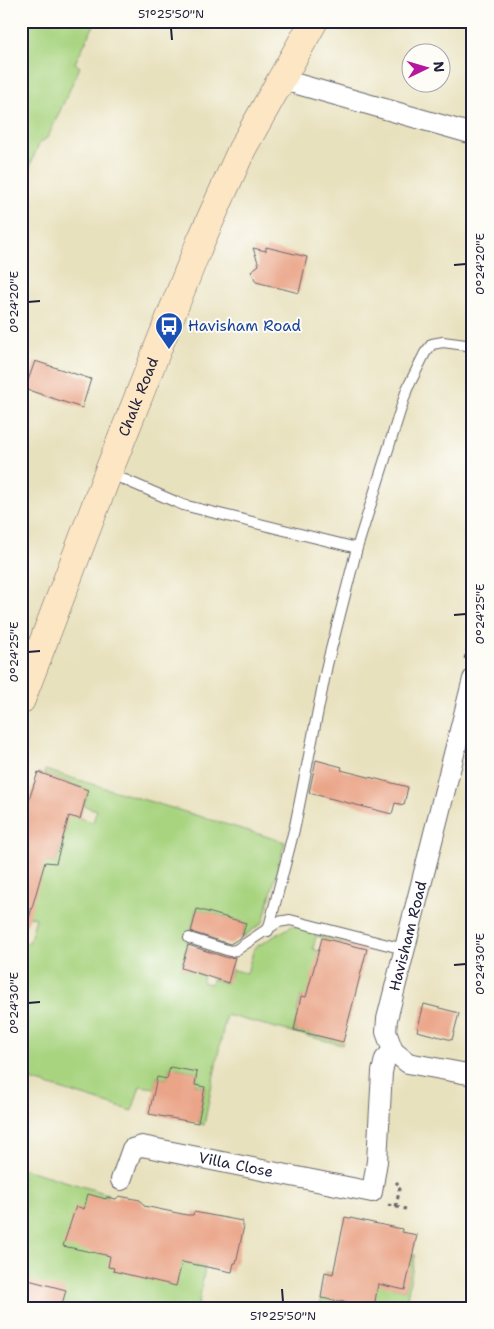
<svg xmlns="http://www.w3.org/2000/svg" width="494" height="1329" viewBox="0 0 494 1329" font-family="'Shantell Sans',sans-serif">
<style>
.green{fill:#a8d480;stroke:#657b5e}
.building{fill:#eaa488}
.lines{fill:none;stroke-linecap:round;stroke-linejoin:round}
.lane-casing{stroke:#676569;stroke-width:12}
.street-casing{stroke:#676569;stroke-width:22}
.secondary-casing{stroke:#676569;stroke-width:29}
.path{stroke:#676569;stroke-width:3;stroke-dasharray:4 4;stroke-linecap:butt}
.lane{stroke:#fff;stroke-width:10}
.street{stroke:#fff;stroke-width:20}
.secondary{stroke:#fce6c4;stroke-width:28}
.ticks{fill:none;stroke:#22223b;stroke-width:2}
.labels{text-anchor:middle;stroke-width:4;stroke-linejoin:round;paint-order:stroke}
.transit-label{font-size:15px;fill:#164399;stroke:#fdfcf7;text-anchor:start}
.street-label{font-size:15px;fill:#22223b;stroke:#fdfcf7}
.neatline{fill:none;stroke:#22223b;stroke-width:2}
.ticks-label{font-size:12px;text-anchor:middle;fill:#22223b}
</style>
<rect width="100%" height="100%" fill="#fdfcf7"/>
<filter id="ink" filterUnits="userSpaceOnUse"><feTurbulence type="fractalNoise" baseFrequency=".02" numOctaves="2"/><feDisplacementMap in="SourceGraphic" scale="10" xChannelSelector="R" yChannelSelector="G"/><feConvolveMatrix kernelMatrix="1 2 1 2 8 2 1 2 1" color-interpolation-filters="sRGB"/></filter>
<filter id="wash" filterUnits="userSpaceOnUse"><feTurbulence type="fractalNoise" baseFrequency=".0096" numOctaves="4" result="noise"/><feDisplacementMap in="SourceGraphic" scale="20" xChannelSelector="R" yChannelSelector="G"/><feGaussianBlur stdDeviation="1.12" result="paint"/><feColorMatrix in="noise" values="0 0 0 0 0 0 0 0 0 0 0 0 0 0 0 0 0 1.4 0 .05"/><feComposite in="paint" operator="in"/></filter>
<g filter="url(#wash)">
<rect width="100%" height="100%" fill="#e8e1be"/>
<!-- green -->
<path class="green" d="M21,21H96L75,63L80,67L48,137L39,144L21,187Z
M45,770L285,842L263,922L242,938L246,923L197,909L181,968L204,975L202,982L211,984L212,979L227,983L232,970L247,973L254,948L292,926L355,941L353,946L316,936L313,949L319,951L311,999L301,996L297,1013L307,1015L296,1021L294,1030L343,1042L342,1045L226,1015L204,1125L198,1123L205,1087L195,1085L197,1072L170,1067L167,1079L157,1077L155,1088L140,1086L132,1111L21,1077V941L29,943L36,918L21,914L43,862L56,863L66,827L35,806L93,822L97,810L84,806L88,790L44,774Z
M21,1168L108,1194L99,1223L179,1261L205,1267L198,1308H48L21,1282L25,1269L21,1268Z
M412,1255H415L405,1308H320L325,1272L337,1274L391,1273L389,1286L405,1290Z"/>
<g id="blocks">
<!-- building -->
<path class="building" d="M266,247L307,257L299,293L256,282L251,271L259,265L253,248L266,251Z
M35,361L91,379L82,408L25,389Z
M316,760L342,767L341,770L408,787L404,805L395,803L392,814L309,793Z
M38,772L88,790L80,819L69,816L56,863L45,862L27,925L21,924V824Z
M197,909L246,923L242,937L230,944L191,932Z
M322,938L367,949L343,1042L294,1030L301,996L306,997Z
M188,945L228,958L235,957L228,983L181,968Z
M424,1004L459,1013L452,1040L417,1031Z
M170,1067L197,1072L195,1085L205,1087L198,1123L149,1114L157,1077L167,1079Z
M88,1194L106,1199L107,1197L116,1199L119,1196L140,1200L144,1206L187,1215H193L194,1212L242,1221V1225L244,1226L236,1263H234L232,1272L182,1262L176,1286L113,1271L114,1268L108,1267L110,1256L63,1246L76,1206L84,1209Z
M345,1217L402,1229V1232L417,1235L405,1290L378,1284L374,1307L321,1298L325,1272L333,1274Z
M21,1278L66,1290L61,1308H21Z"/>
</g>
</g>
<g filter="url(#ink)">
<use href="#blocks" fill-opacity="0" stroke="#676569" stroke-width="1"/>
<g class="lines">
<!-- lane casing -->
<g class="lane-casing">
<path id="lane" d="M109,473L183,505L357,548L327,665L295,826L268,931
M357,548L407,389L425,353L432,344L443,342L473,346
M189,938L230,951L236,950L278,922L290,920L404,949"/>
</g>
<!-- street casing -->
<g class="street-casing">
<g id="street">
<path d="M281,77L290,82L473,134"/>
<path d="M393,1051L408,1063L473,1075"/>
<path id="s1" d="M121,1180L132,1149L142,1146L372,1192L377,1161L382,1072L385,1059L393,1051L386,1032L387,1019L473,679"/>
</g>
</g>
<!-- secondary casing -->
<g class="secondary-casing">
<g id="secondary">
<path id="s2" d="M21,700L108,473L199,245L242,149L314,21"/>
</g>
</g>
<!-- path -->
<path class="path" d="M465,659L473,628
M388,1205L406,1209
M396,1207L400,1186L396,1182"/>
<!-- lane -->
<use href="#lane" class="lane"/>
<!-- street -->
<use href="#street" class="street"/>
<!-- secondary -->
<use href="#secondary" class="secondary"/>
</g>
</g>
<!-- ticks -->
<path class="ticks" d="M171,28L172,40M454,265L466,264M28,302L40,301M454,615L466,614M28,652L40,651M454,965L466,964M28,1003L40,1002M282,1289L283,1302"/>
<!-- icons -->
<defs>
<g id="bus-pin" transform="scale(1.4375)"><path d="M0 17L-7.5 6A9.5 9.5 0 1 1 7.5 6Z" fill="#1a4fb4" stroke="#fdfcf7"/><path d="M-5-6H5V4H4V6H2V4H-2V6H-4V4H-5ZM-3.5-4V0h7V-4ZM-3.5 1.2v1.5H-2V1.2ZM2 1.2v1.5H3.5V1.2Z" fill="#fff"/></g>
</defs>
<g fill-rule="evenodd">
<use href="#bus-pin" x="169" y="326"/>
</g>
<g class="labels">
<!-- transit labels -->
<g class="transit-label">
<text x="188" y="331">Havisham Road</text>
</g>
<!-- street labels -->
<g class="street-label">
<text dy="5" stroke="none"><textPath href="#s2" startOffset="325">Chalk Road</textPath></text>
<text dy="5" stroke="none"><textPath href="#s1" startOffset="542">Havisham Road</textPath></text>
<text dy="5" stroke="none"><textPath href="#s1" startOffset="139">Villa Close</textPath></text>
</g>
</g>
<!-- margin -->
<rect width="494" height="1329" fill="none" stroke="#fdfcf7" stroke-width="55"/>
<!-- north arrow -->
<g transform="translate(426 68) rotate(85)"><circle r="24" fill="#fdfcf7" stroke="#a5a5ac"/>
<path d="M0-4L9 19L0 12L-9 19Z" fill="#b5179e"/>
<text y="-8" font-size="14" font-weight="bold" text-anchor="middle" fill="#22223b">N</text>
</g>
<rect x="28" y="28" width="438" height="1274" class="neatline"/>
<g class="ticks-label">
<text x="171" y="18">51°25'50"N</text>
<text transform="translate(480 264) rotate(-90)" y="4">0°24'20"E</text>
<text transform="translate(14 302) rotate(-90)" y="4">0°24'20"E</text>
<text transform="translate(480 614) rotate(-90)" y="4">0°24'25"E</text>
<text transform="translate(14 652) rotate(-90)" y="4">0°24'25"E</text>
<text transform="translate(480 964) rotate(-90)" y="4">0°24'30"E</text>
<text transform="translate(14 1003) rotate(-90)" y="4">0°24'30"E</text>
<text x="283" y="1320">51°25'50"N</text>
</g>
</svg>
